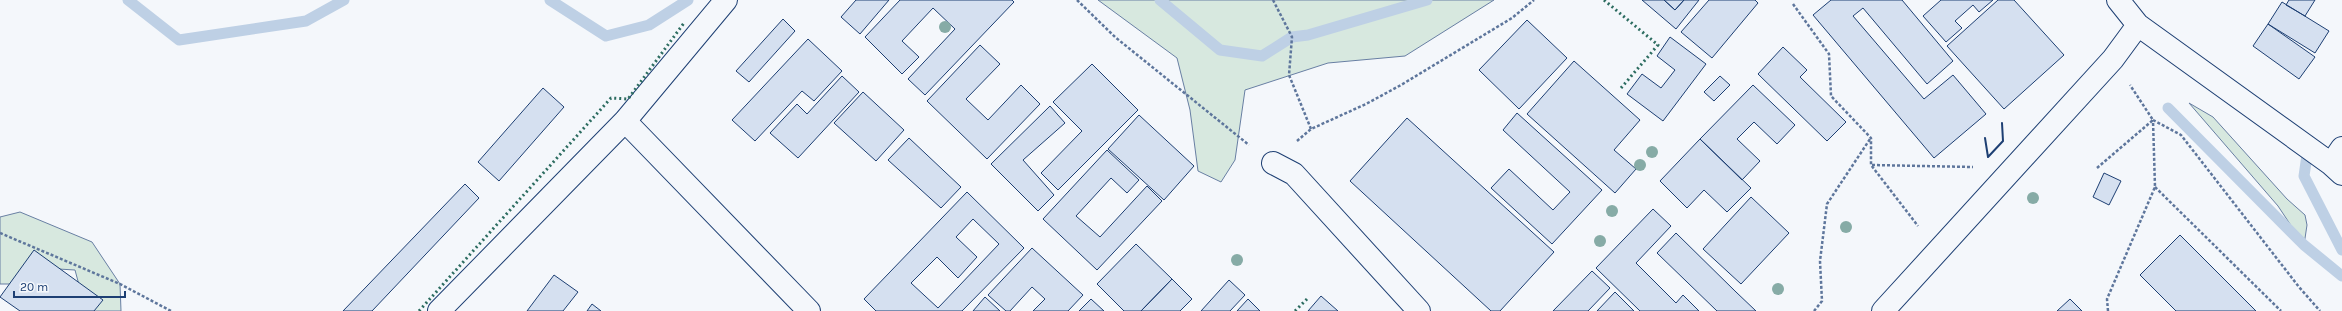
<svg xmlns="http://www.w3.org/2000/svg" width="2342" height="311" viewBox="0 0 2342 311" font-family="Karla,sans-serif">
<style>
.green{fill:#d7e8df;stroke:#687fa3}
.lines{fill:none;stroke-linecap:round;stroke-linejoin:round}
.stream{stroke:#bed0e5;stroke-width:11}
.building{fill:#d5e0f0;stroke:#1d3f73;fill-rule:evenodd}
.minor-casing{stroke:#1d3f73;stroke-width:24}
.path{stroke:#5e769c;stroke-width:2.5;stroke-dasharray:3 2;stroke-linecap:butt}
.minor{stroke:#f4f7fb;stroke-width:22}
.hedge{stroke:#2c6c60;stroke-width:3;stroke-dasharray:2 3;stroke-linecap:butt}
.wall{stroke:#1d3f73;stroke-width:2}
.tree{fill:#86aba6}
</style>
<rect width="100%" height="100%" fill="#f4f7fb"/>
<!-- green -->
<path class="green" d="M1098,0H1494L1405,56L1328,63L1245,90L1235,160L1221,182L1198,171L1190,110L1177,58Z
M2189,103L2213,117L2287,199L2305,215L2307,225L2304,245L2278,206Z
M20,212L92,242L120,284L121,311H86L75,270L25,267L13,284H0V217Z"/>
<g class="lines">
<!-- stream -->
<path class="stream" d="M128,0L179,40L306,21L344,0
M550,0L606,36L649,25L688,0
M1160,0L1220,50L1262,56L1292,37L1308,35L1427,0
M2168,108L2304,245L2342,276
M2307,155L2304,176L2342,250"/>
</g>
<!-- building -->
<path class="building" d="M856,0H889L860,34L841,17Z
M900,0H1012L1014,2L925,95L908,79L955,29L933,8L902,41L919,57L902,74L865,37Z
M1642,0H1664L1675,10L1684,0H1699L1676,29Z
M1664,0H1684L1675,10Z
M1709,0H1755L1758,3L1712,58L1681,32Z
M1831,0H1902L1953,61L1927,84L1863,8L1853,16L1924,99L1953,75L1986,114L1934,158L1813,15Z
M1941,0H1993L1979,12L1973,5L1955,21L1962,28L1946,42L1923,16Z
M1998,0H2014L2064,55L2004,109L1947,46Z
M2289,0H2315L2305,16L2286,5Z
M2282,2L2329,31L2315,53L2268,24Z
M783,19L795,31L749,82L736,71Z
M1527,20L1567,58L1519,109L1479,70Z
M2268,24L2315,57L2299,79L2253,46Z
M1670,37L1706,64L1663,121L1627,94L1642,74L1661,88L1675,70L1657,56Z
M808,39L842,71L814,101L802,91L755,141L732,120Z
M980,45L1000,64L966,99L988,120L1021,85L1040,104L987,159L927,101Z
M1783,47L1807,70L1800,77L1846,122L1827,141L1758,74Z
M1574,61L1640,120L1614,150L1636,169L1615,193L1527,114Z
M1092,64L1138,110L1058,190L1041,173L1082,131L1053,102Z
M842,76L859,92L798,158L770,133L797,104L807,114Z
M1720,76L1730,85L1714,101L1704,92Z
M1753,85L1795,125L1777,144L1754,122L1737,139L1760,161L1742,180L1700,139Z
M543,88L564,107L499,181L478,162Z
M863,92L904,130L876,161L834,123Z
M1050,106L1065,123L1023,160L1054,195L1038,211L991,164Z
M1517,113L1602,190L1552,244L1491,188L1509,169L1553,210L1570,192L1503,130Z
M1139,115L1194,166L1164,200L1108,149Z
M1407,118L1554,252L1500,311H1491L1350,181Z
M909,138L961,187L941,208L888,160Z
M1700,139L1751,188L1727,212L1704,190L1687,208L1660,181Z
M1107,150L1139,180L1127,193L1111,178L1076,216L1100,237L1147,186L1162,201L1097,270L1043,219Z
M2104,173L2121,181L2109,205L2093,197Z
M465,184L479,198L372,311H343Z
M967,192L1024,248L962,311H876L864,299ZM973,219L999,244L938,308L911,283L937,257L958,278L977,257L956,237Z
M1751,197L1789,233L1741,284L1703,249Z
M1653,209L1671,226L1636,263L1676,303L1683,295L1699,311H1640L1596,268Z
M1676,233L1736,292L1756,311H1717L1657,253Z
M2180,235L2256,311H2176L2140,275Z
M1136,244L1172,279L1141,311H1124L1097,284Z
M1032,248L1083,295L1068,311H1033L1045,299L1032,287L1010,311H1006L988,295Z
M34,250L103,300L94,311H20L0,297Z
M1592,271L1610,288L1588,311H1553Z
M554,275L578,292L563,311H527Z
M1172,279L1192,299L1180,311H1141Z
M1229,280L1245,295L1230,311H1201Z
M1615,292L1634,311H1597Z
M1321,296L1338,311H1308Z
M985,297L1000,311H973Z
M1091,299L1104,311H1079Z
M1248,299L1260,311H1237Z
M2070,299L2082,311H2057Z
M592,304L601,311H587Z"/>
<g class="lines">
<!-- minor casing -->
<g class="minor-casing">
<path id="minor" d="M2118,0L2138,25L2331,164L2342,174
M625,121L809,311
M1273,163L1294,174L1419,311
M2331,164L2342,148
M439,311L625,121L726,0
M1883,311L2113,59L2138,25"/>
</g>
<!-- path -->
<path class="path" d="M1077,0L1115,37L1249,145
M1273,0L1292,37L1289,75L1311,129
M1793,4L1829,54L1831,96L1871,138V165L1918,226
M2153,120L2181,135L2299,287L2320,311
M1297,141L1311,129L1366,104L1401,85L1512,18L1534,0
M1872,165L1973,167
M2097,168L2153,120L2130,85
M2155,187L2281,311
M0,233L120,284L171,311
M1814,311L1822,301L1820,261L1827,204L1870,139
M2108,311L2107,299L2155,187L2153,120"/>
<!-- minor -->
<use href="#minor" class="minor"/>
<!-- hedge -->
<path class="hedge" d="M1604,0L1658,45L1621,88
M419,311L611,98L628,99L684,23
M1295,311L1307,299"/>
<!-- wall -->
<path class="wall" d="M1985,138L1988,157L2003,141L2002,123"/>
</g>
<!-- trees -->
<g class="tree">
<circle cx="945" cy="27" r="6"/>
<circle cx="1652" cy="152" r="6"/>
<circle cx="1640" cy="165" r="6"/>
<circle cx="2033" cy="198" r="6"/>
<circle cx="1612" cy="211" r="6"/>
<circle cx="1846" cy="227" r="6"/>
<circle cx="1600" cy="241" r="6"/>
<circle cx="1237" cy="260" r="6"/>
<circle cx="1778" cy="289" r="6"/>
</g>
<!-- scale -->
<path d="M14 291v6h111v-6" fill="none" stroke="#1d3f73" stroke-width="2"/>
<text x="20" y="291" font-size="12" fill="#1d3f73" stroke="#f4f7fb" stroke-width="3" paint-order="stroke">20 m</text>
</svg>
